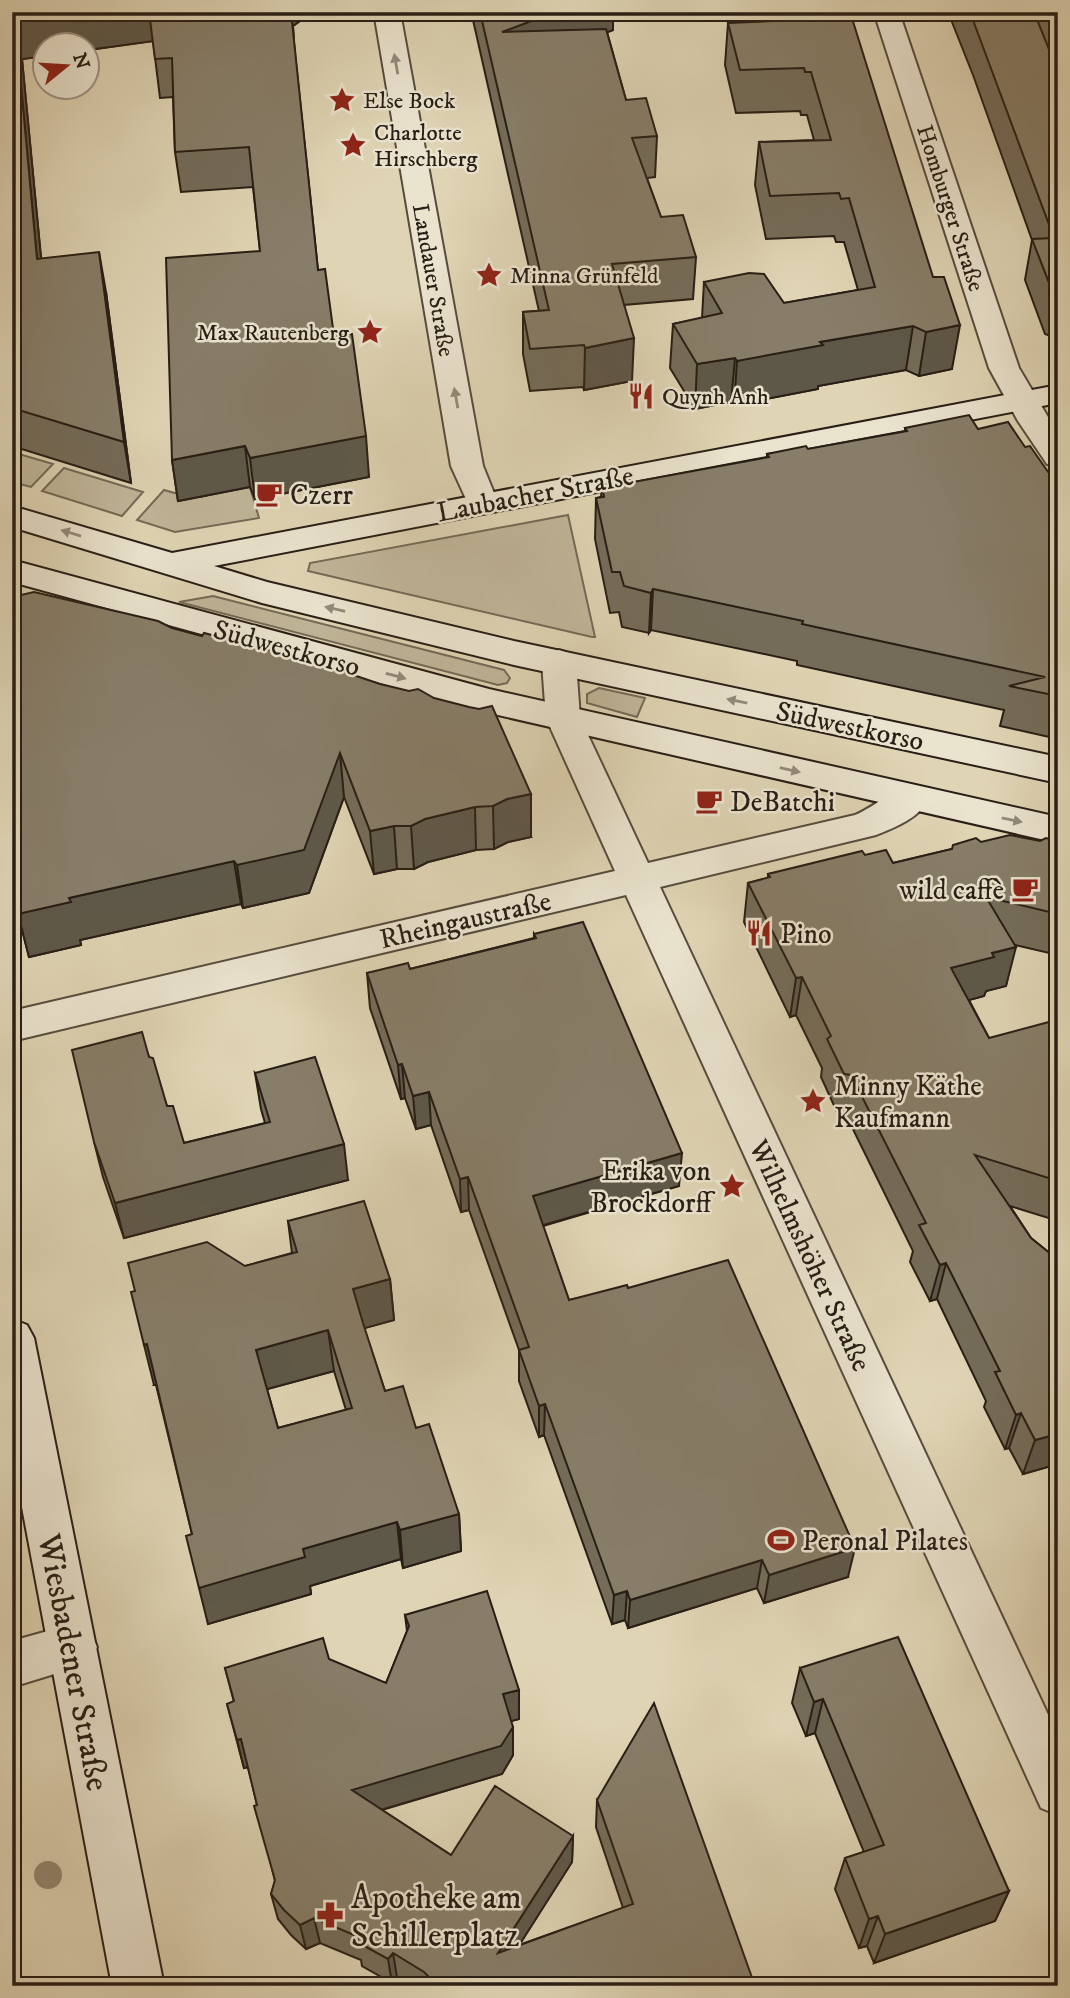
<svg xmlns="http://www.w3.org/2000/svg" width="1070" height="1998" viewBox="0 0 1070 1998" font-family="'IM FELL DW Pica',serif">
<style>
.green{fill:#c0b599;stroke:#746a57;stroke-width:2}
.lines{fill:none;stroke-linecap:round;stroke-linejoin:round}
.street-casing{stroke:#564c3d;stroke-width:4}
.secondary-casing{stroke:#281e15;stroke-width:4}
.street{fill:#eae3ce;fill-rule:evenodd}
.secondary{fill:#eae3ce;fill-rule:evenodd}
.tree{fill:#948973}
.wall{fill:#746c59;stroke:#281e15;stroke-width:2;fill-rule:evenodd}
.shaded-wall{fill:#5e5849;stroke:#281e15;stroke-width:2}
.building{fill:#877d68;stroke:#281e15;stroke-width:2;fill-rule:evenodd}
.oneway{fill:#938a7b}
.labels{text-anchor:middle;stroke-width:5;stroke-linejoin:round;paint-order:stroke}
.far-poi-label{font-size:23px;fill:#281e15;stroke:#eae3ce;text-anchor:start}
.far-street-label{font-size:23px;fill:#281e15;stroke:#eae3ce}
.street-label{font-size:28px;fill:#281e15;stroke:#eae3ce}
.poi-label{font-size:28px;fill:#281e15;stroke:#eae3ce;text-anchor:start}
.near-street-label{font-size:33px;fill:#281e15;stroke:#eae3ce}
.near-poi-label{font-size:33px;fill:#281e15;stroke:#eae3ce;text-anchor:start}
</style>
<rect width="100%" height="100%" fill="#dfd4b4"/>
<filter id="stains"><feTurbulence type="fractalNoise" baseFrequency=".00286" numOctaves="4"/><feColorMatrix values="0 0 0 0 .2 0 0 0 0 .09 0 0 0 0 .02 0 0 0 .5 -.17"/></filter>
<radialGradient id="worn" r=".72"><stop offset=".6" stop-color="#630" stop-opacity="0"/><stop offset="1" stop-color="#630" stop-opacity=".3"/></radialGradient>
<!-- green -->
<path class="green" d="M12,452L53,464L31,487L12,482Z
M64,468L143,492L122,516L42,491Z
M249,484L259,518L175,532L137,520L164,490L185,496L198,493L200,497Z
M568,515L595,637H592L308,571L310,563Z
M213,596L504,670L510,678L507,683L498,685L179,602Z
M599,688L645,698L637,717L587,703V694Z"/>
<g class="lines">
<!-- street casing -->
<g class="street-casing">
<path id="street" d="M374,12H400L483,466L498,503L493,510L482,513L471,510L451,466Z
M874,12H899L1019,368L1058,434V467L1047,464L1018,421L989,368Z
M559,650L571,654L576,662L580,718L648,863L855,815C879,805 899,781 925,789L930,798C919,818 896,827 876,835L660,887L1058,1736V1815L1041,1808L626,895L12,1041V1011L615,871L546,718L542,662L547,654Z
M73,1624L90,1631L97,1647L90,1663L12,1687V1641Z"/>
</g>
<!-- secondary casing -->
<g class="secondary-casing">
<path id="secondary" d="M1058,385V403L214,566L267,582L514,641L1058,757V783L514,665L262,603L12,527V506L172,553Z
M12,560L489,689L1058,817V843L489,713L12,582Z
M12,1319L27,1325L34,1338L164,1986H112L12,1454Z"/>
</g>
<!-- street -->
<use href="#street" class="street"/>
<!-- secondary -->
<use href="#secondary" class="secondary"/>
</g>
<!-- trees -->
<circle class="tree" cx="48" cy="1875" r="14"/>
<!-- wall -->
<path class="wall" d="M12,12H307V16L293,26L294,44L318,270L369,477L255,499L250,487L178,501L172,460L260,251L253,187L181,192L175,152L173,97L160,98L153,41L22,59L41,258L106,292L131,483L12,446Z
M459,12H615H613V30L607,32L626,100L657,136L655,177L647,178L661,217L696,257L693,299L624,305L632,381L584,390L583,387L530,391L523,354V312L539,311L473,20H461Z
M780,12H850L952,369L919,376L906,370L818,386V389L734,405L731,402L695,409L670,368L673,324L702,318L704,282L784,303L858,290L844,242H836L834,236L766,239L755,185L759,142L814,140L807,115H801L800,111L736,113L725,65L728,23L782,21Z
M948,12H1058V49L1049,50L1058,72V339L1045,334L1025,280L1032,240L973,75Z
M905,428L978,429L1025,447L1058,486V739L1000,726L1004,710L797,665V661L651,630L649,633L622,627L619,612L610,613L595,539L596,498L601,497L602,485L634,482L767,457V454L808,449L905,431Z
M172,628L202,636L315,662L531,837L508,842L494,849L476,850L428,862L414,869H397L374,874L344,797L309,893L243,908L241,904L80,940L81,945L29,957L18,914Z
M1058,841V955L1015,945L1006,986L986,991L984,996L969,1000L989,1038L1058,1037V1221L1010,1206L1031,1238L1052,1255L1058,1253V1464L1023,1474L1009,1448L1005,1449L984,1407L986,1401L937,1299L930,1301L910,1262L913,1251L845,1113L837,1112L821,1077L822,1068L796,1015L790,1017L744,922L748,883L768,878V874L865,855L893,863L981,842Z
M534,934L679,1186L543,1226L569,1300L628,1288L848,1577L764,1603L757,1588L628,1628L625,1620L612,1624L544,1435L539,1437L519,1381V1350L469,1210L461,1212L431,1125L416,1129L405,1098L401,1099L370,1008L367,973L410,969L534,938Z
M149,1057L167,1106L184,1143L265,1123L261,1109L255,1073L348,1180L124,1238L103,1177L94,1142Z
M288,1221L390,1279L394,1320L364,1328L385,1391L416,1428L459,1514L461,1551L403,1568L401,1559L310,1586L311,1594L208,1624L192,1534L156,1385H154L245,1266L292,1253ZM334,1371L346,1410L278,1428L267,1389Z
M405,1615L519,1690V1719L511,1721L513,1755L502,1774L382,1810L451,1855L573,1836L572,1862L519,1945L623,1908L596,1827L597,1800L755,1986H411L397,1977L392,1983L362,1966L361,1960L320,1943L306,1949L291,1935L278,1919L271,1894L275,1881L248,1767L244,1768L227,1704L234,1702L225,1668L386,1683L407,1631Z
M800,1668L1009,1891L995,1921L874,1963L867,1946L859,1948L835,1889L845,1858L864,1852L815,1733L806,1736L792,1703Z"/>
<!-- shaded-wall -->
<path class="shaded-wall" d="M71,12H150L154,41L88,50V46H46V56L22,59L45,299L37,259L15,20Z
M291,12H307V16L293,26L295,58Z
M555,12H613V30L503,73L502,32Z
M99,252L106,292L131,483L124,442Z
M960,325L952,369L919,376L926,332Z
M913,326L906,370L818,386V389L734,405L737,361L820,342Z
M634,338L632,381L584,390L585,348Z
M735,358L731,402L695,409L697,364Z
M366,436L369,477L255,499L250,458Z
M245,446L250,487L178,501L172,460Z
M653,589L651,630L649,633L651,593Z
M340,753L344,797L309,893L243,908L237,865Z
M531,794V837L508,842L494,849L493,806L507,799Z
M475,807L476,850L428,862L414,869L411,826L425,819Z
M394,826L397,869L374,874L370,831Z
M234,861L241,904L80,940L81,945L29,957L18,914L69,898Z
M1016,947L1006,986L986,991L984,996L943,1007L951,968L992,953Z
M802,977L796,1015L790,1017L796,978Z
M402,1064L405,1098L401,1099L398,1065Z
M429,1092L431,1125L416,1129L413,1096Z
M344,1144L348,1180L124,1238L115,1203Z
M682,1153L679,1186L533,1228V1196Z
M468,1177L469,1210L461,1212L460,1179Z
M946,1263L937,1299L930,1301L940,1265Z
M390,1279L394,1320L358,1330L353,1289Z
M328,1330L334,1371L264,1390L256,1350Z
M147,1344L157,1385H154L144,1345Z
M545,1404L544,1435L539,1437V1406Z
M1021,1413L1009,1448L1005,1449L1016,1415Z
M1058,1434V1464L1023,1474L1035,1440Z
M459,1514L461,1551L403,1568L400,1530Z
M397,1522L401,1559L310,1586L311,1594L208,1624L199,1588L303,1549Z
M855,1548L848,1577L764,1603L769,1575Z
M762,1560L757,1588L628,1628L630,1600Z
M627,1591L625,1620L612,1624L614,1595Z
M519,1690V1719L504,1723L503,1694Z
M823,1699L815,1733L806,1736L814,1702Z
M513,1727V1755L502,1774L357,1817L352,1790Z
M241,1739L249,1767L244,1768L237,1740Z
M573,1836L572,1862L499,1977L498,1953Z
M1009,1891L995,1921L874,1963L885,1934Z
M878,1916L867,1946L859,1948L869,1919Z
M314,1918L320,1943L306,1949L300,1925Z
M393,1953L397,1977L392,1983L388,1959Z"/>
<!-- building -->
<path class="building" d="M12,12H71L15,20L37,259L99,252L124,442L12,408Z
M149,12H291L318,270L325,269L334,336L352,334L366,436L250,458L245,446L172,460L166,258L260,251L249,147L175,152L172,58L155,59Z
M480,12H555L502,32L606,29L626,100L646,98L657,136L632,138L661,217L683,215L696,257L612,264L634,338L585,348L584,345L530,349L523,312L549,310Z
M795,12H850L933,277H944L960,325L926,332L913,326L820,342L823,345L737,361L735,358L697,364L673,324L722,313L704,282L749,273L764,274L784,303L875,287L849,198L841,199L839,193L770,196L759,142L831,140L811,72H805L804,68L740,70L728,23L797,20Z
M970,12H1034L1058,72V295L1053,293L1032,239L1054,238Z
M969,415L978,429L1008,422L1025,447L1030,446L1058,486V696L1009,686L1045,677L802,624L803,621L653,589L651,593L624,586L620,572H612L596,498L604,497L602,485L632,479L634,482L769,457L767,454L806,446L808,449L907,431L905,428Z
M34,592L158,621L172,628L202,636L204,633L315,662L380,684L409,691L418,689L434,698L469,707L479,709L492,706L531,794L507,799L493,806L475,807L425,819L411,826H394L370,831L340,753L304,850L237,865L234,861L69,898L71,902L18,914L12,886V597Z
M1010,835L1040,841L1046,838L1058,841V914L986,897L1016,947L992,953L994,957L951,968L989,1038L1049,1022L1058,1037V1181L975,1155L1031,1238L1052,1255L1058,1253V1434L1035,1440L1021,1413L1016,1415L995,1372L1000,1371L946,1263L940,1265L919,1225L926,1223L851,1075L844,1074L827,1039L831,1036L802,977L796,978L748,883L770,877L768,874L862,851L865,855L886,850L893,863L952,849L953,845L976,838L981,842Z
M583,922L682,1153L533,1196L569,1300L627,1285L628,1288L728,1260L855,1548L769,1575L762,1560L630,1600L627,1591L614,1595L545,1404L539,1406L519,1350L529,1347L468,1177L460,1179L429,1092L413,1096L402,1064L398,1065L367,973L408,963L410,969L536,938L534,934Z
M142,1032L149,1057L153,1058L167,1106H173L184,1143L270,1122L255,1073L315,1057L344,1144L115,1203L94,1142L72,1050Z
M364,1201L390,1279L353,1289L363,1323L385,1391L403,1386L416,1428L429,1424L459,1514L400,1530L397,1522L303,1549L305,1557L199,1588L186,1536L192,1534L147,1344L144,1345L131,1292L135,1291L128,1263L207,1242L245,1266L297,1252L288,1221ZM328,1330L352,1408L278,1428L256,1350Z
M487,1591L519,1690L503,1694L513,1727L501,1746L352,1790L451,1855L495,1786L573,1836L498,1953L633,1904L597,1800L654,1703L755,1986H438L424,1972L393,1953L388,1959L357,1942L359,1937L314,1918L300,1925L284,1910L271,1894L275,1880L254,1806L257,1805L241,1739L237,1740L227,1704L234,1701L225,1668L323,1638L329,1659L386,1683L409,1626L405,1615Z
M898,1637L1009,1891L885,1934L878,1916L869,1919L845,1858L884,1845L823,1699L814,1702L800,1668Z"/>
<!-- one-way arrows -->
<defs><path id="oneway-solid" d="M-6-.8H1V-3.2L6.5 0L1 3.2V.8H-6Z" transform="scale(1.75)"/></defs>
<g class="oneway">
<use href="#oneway-solid" transform="translate(396 64) rotate(-100)"/>
<use href="#oneway-solid" transform="translate(456 398) rotate(-100)"/>
<use href="#oneway-solid" transform="translate(71 533) rotate(-163)"/>
<use href="#oneway-solid" transform="translate(335 609) rotate(-167)"/>
<use href="#oneway-solid" transform="translate(396 676) rotate(15)"/>
<use href="#oneway-solid" transform="translate(737 701) rotate(-168)"/>
<use href="#oneway-solid" transform="translate(790 770) rotate(13)"/>
<use href="#oneway-solid" transform="translate(1012 820) rotate(12)"/>
</g>
<!-- icons -->
<defs>
<g id="sight-bare" transform="scale(2.1)"><path d="M0-6L1.8-2.2L6-1.7L2.9 1.2L3.7 5.4L0 3.3L-3.7 5.4L-2.9 1.2L-6-1.7L-1.8-2.2Z" fill="#8f2418" stroke="#eae3ce" stroke-width="2.5" paint-order="stroke"/></g>
<g id="restaurant-bare" transform="scale(2.1)"><path d="M-5-6h1v4h1v-4h1v4h1v-4h1v5L-1.5 .5V6h-2V.5L-5-1ZM5-6V6H3V1.5H1.5Q1.5-4 5-6Z" fill="#8f2418" stroke="#eae3ce" stroke-width="2.5" paint-order="stroke"/></g>
<g id="cafe-bare" transform="scale(2.1)"><path d="M-5.5-4.5H6V0H3Q3 3.5 0 3.5H-2.5Q-5.5 3.5-5.5 0ZM3-3.2v2h1.7v-2ZM-6 4.5H4V6H-6Z" fill="#8f2418" stroke="#eae3ce" stroke-width="2.5" paint-order="stroke"/></g>
<g id="stadium-bare" transform="scale(2.1)"><path d="M0-5a6.5 5 0 1 0 0 10a6.5 5 0 1 0 0-10ZM-3.5-1.8h7v3.6h-7Z" fill="#8f2418" stroke="#eae3ce" stroke-width="2.5" paint-order="stroke"/></g>
<g id="pharmacy-bare" transform="scale(2.1)"><path d="M-2-6h4v4h4v4h-4v4h-4v-4h-4v-4h4Z" fill="#8f2418" stroke="#eae3ce" stroke-width="2.5" paint-order="stroke"/></g>
</defs>
<g fill-rule="evenodd">
<use href="#sight-bare" x="342" y="100"/>
<use href="#sight-bare" x="353" y="145"/>
<use href="#sight-bare" x="489" y="275"/>
<use href="#sight-bare" x="370" y="332"/>
<use href="#restaurant-bare" x="641" y="396"/>
<use href="#cafe-bare" x="269" y="494"/>
<use href="#cafe-bare" x="709" y="801"/>
<use href="#cafe-bare" x="1025" y="889"/>
<use href="#restaurant-bare" x="759" y="933"/>
<use href="#sight-bare" x="813" y="1101"/>
<use href="#sight-bare" x="732" y="1186"/>
<use href="#stadium-bare" x="781" y="1540"/>
<use href="#pharmacy-bare" x="330" y="1915"/>
</g>
<g class="labels">
<!-- far-poi labels -->
<g class="far-poi-label">
<text x="363" y="108">Else Bock</text>
<text x="374" y="140">Charlotte<tspan x="374" dy="26">Hirschberg</tspan></text>
<text x="510" y="283">Minna Grünfeld</text>
<text x="349" y="340" text-anchor="end">Max Rautenberg</text>
<text x="662" y="404">Quynh Anh</text>
</g>
<!-- far-street labels -->
<g class="far-street-label">
<text transform="translate(951 208) rotate(72)" y="8">Homburger Straße</text>
<text transform="translate(434 280) rotate(80)" y="8">Landauer Straße</text>
</g>
<!-- street labels -->
<g class="street-label">
<text transform="translate(535 493) rotate(-11)" y="10">Laubacher Straße</text>
<text transform="translate(287 647) rotate(15)" y="10">Südwestkorso</text>
<text transform="translate(850 725) rotate(12)" y="10">Südwestkorso</text>
<text transform="translate(465 919) rotate(-13)" y="10">Rheingaustraße</text>
<text transform="translate(811 1255) rotate(65)" y="10">Wilhelmshöher Straße</text>
</g>
<!-- poi labels -->
<g class="poi-label">
<text x="290" y="504">Czerr</text>
<text x="730" y="811">DeBatchi</text>
<text x="1004" y="899" text-anchor="end">wild caffè</text>
<text x="780" y="943">Pino</text>
<text x="834" y="1095">Minny Käthe<tspan x="834" dy="32">Kaufmann</tspan></text>
<text x="711" y="1180" text-anchor="end">Erika von<tspan x="711" dy="32">Brockdorff</tspan></text>
<text x="802" y="1550">Peronal Pilates</text>
</g>
<!-- near-street labels -->
<g class="near-street-label">
<text transform="translate(75 1662) rotate(79)" y="12">Wiesbadener Straße</text>
</g>
<!-- near-poi labels -->
<g class="near-poi-label">
<text x="351" y="1908">Apotheke am<tspan x="351" dy="38">Schillerplatz</tspan></text>
</g>
</g>
<!-- margin -->
<rect width="1070" height="1998" fill="none" stroke="#dfd4b4" stroke-width="42"/>
<rect x="14" y="14" width="1042" height="1970" fill="none" stroke="#281e15" stroke-width="3.5"/>
<rect x="21" y="21" width="1028" height="1956" fill="none" stroke="#281e15" stroke-width="2"/>
<!-- north arrow -->
<g transform="translate(66 66) rotate(72)"><circle r="33" fill="#eae3ce" stroke="#9c9484" stroke-width="2"/>
<path d="M0-5L12 26L0 18L-12 26Z" fill="#8f2418"/>
<text y="-10" font-size="19" font-weight="bold" text-anchor="middle" fill="#281e15">N</text>
</g>
<rect width="100%" height="100%" filter="url(#stains)"/>
<rect width="100%" height="100%" fill="url(#worn)"/>
</svg>
